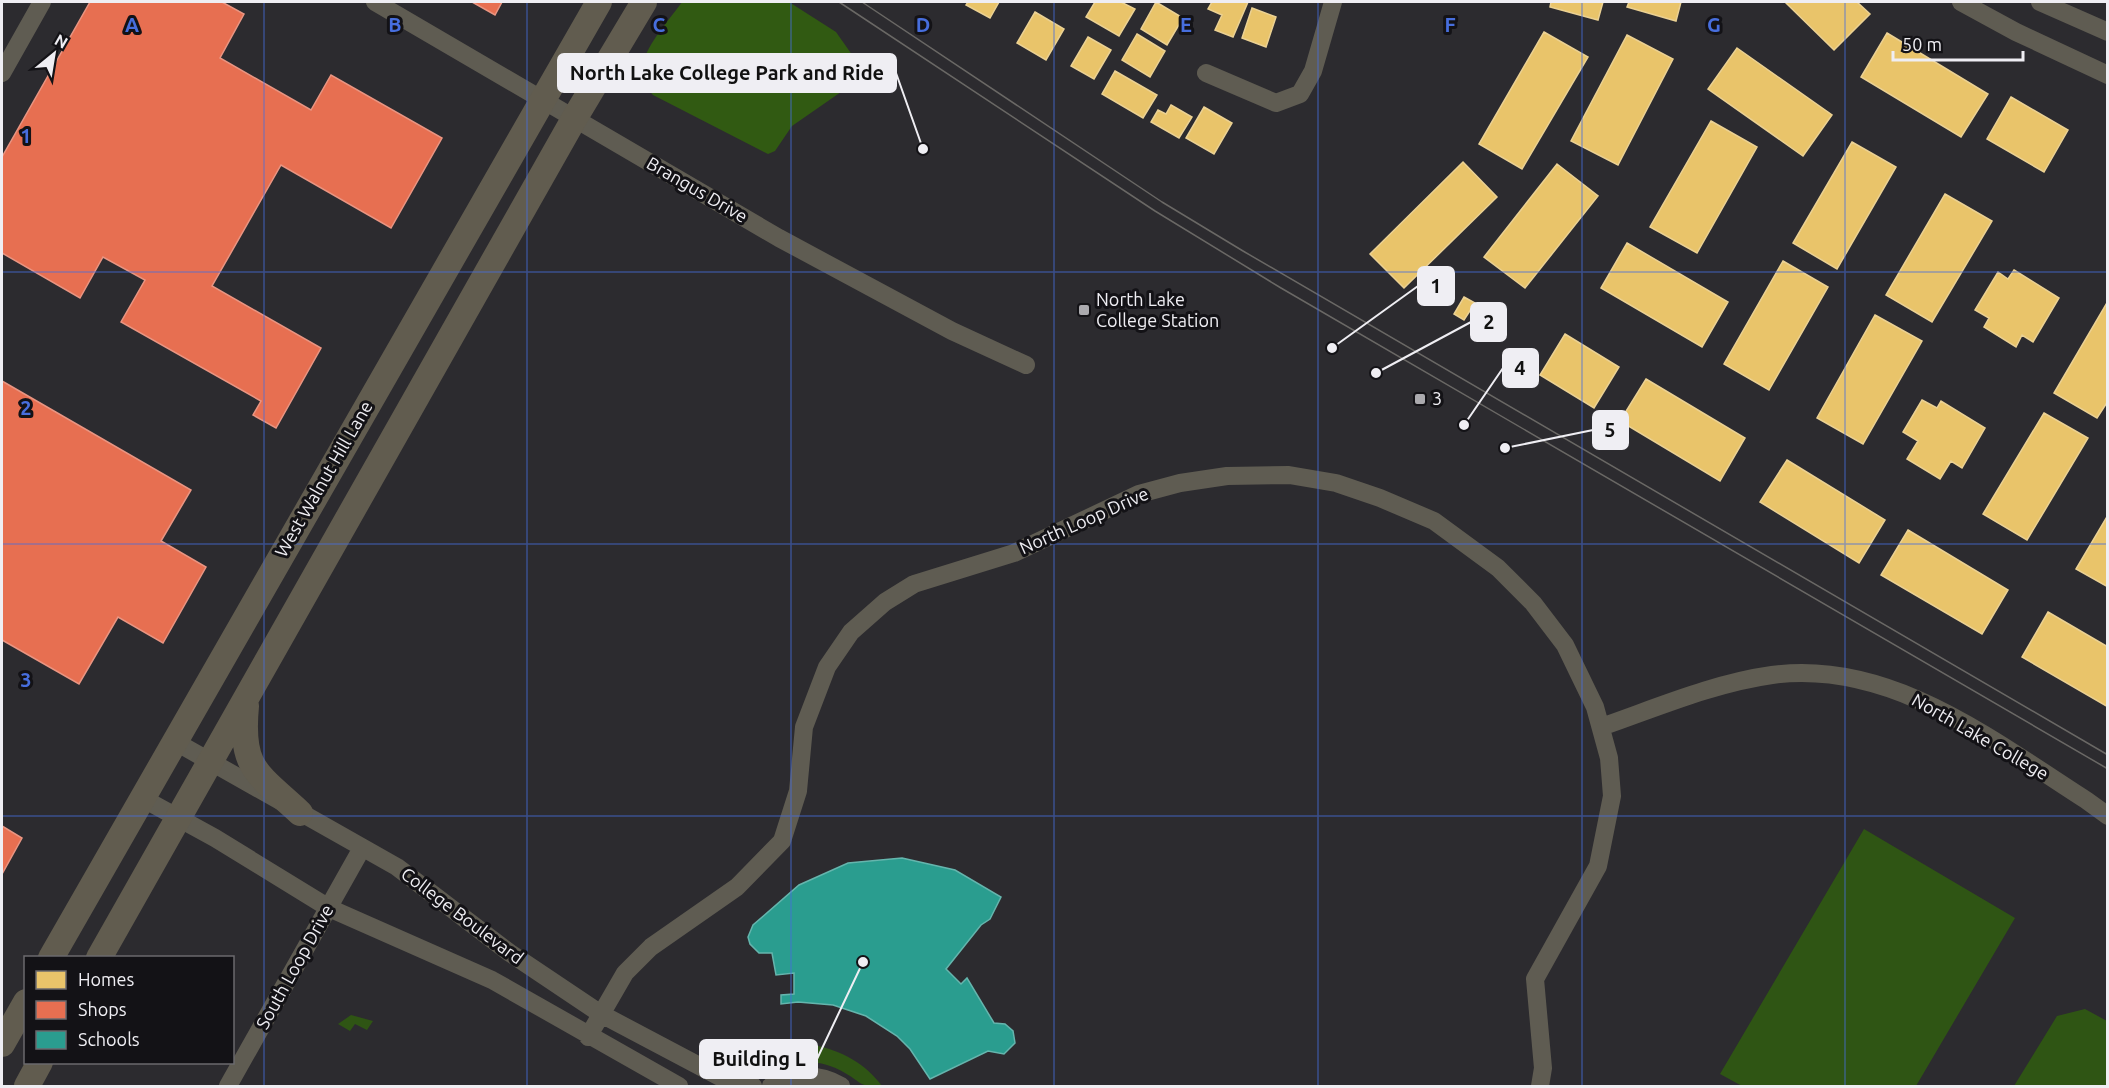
<svg xmlns="http://www.w3.org/2000/svg" width="2109" height="1088" viewBox="0 0 2109 1088" font-family="Ubuntu,sans-serif">
<style>
.green{fill:#2f5514}
.forest{fill:#315a12}
.homes{fill:#e9c46a;stroke:#ebd193;stroke-width:1.5}
.shops{fill:#e76f51;stroke:#e99582;stroke-width:1.5}
.schools{fill:#2a9d8f;stroke:#65b5ad;stroke-width:1.5}
.lines{fill:none;stroke-linecap:round;stroke-linejoin:round}
.minor{stroke:#5f5c52;stroke-width:18}
.secondary{stroke:#615c4f;stroke-width:26}
.tram{stroke:#6a6865;stroke-width:1.5}
.grid{fill:none;stroke:#476edd;stroke-width:1.5;stroke-opacity:0.55}
.poi-dot{fill:#abaaae;stroke:#131216;stroke-width:2}
.labels{text-anchor:middle;stroke-width:6;stroke-linejoin:round;paint-order:stroke}
.street-label{font-size:18px;fill:#efeef3;stroke:#131216}
.poi-label{font-size:18px;fill:#efeef3;stroke:#131216;text-anchor:start}
.grid-label{font-size:20px;text-anchor:middle;font-weight:bold;fill:#476edd;stroke:#131216;stroke-width:6;stroke-linejoin:round;paint-order:stroke}
.leader{fill:none;stroke:#efeef3;stroke-width:2}
.callout-dot{fill:#efeef3;stroke:#131216;stroke-width:2}
.callout{fill:#efeef3;stroke:#efeef3;stroke-width:2}
.callout-label{font-size:20px;text-anchor:middle;font-weight:bold;fill:#111}
</style>
<rect width="100%" height="100%" fill="#2c2b2f"/>
<!-- green -->
<path class="green" d="M1864,829L2015,918L1916,1086H1742L1720,1074Z
M2085,1009L2107,1021V1086H2014L2057,1016Z
M351,1015L373,1021L367,1030L355,1024L350,1031L338,1024Z
M814,1045C842,1051 865,1063 882,1086C859,1087 864,1084 845,1073C815,1055 788,1063 759,1074L751,1067L753,1060C770,1047 793,1044 814,1045Z"/>
<!-- forest -->
<path class="forest" d="M682,2H789L836,32L855,59L854,73L841,92L792,126L775,151L768,154L653,95L640,81C640,50 665,26 682,2Z"/>
<!-- homes -->
<path class="homes" d="M968,2H999L990,18L966,5Z
M1095,2H1121L1135,9L1119,36L1086,17Z
M1156,2L1183,18L1167,45L1141,29Z
M1212,2H1248L1233,37L1215,30L1222,15L1208,9Z
M1551,2H1603L1598,20L1550,7Z
M1629,2H1681L1676,21L1627,7Z
M1785,2H1857L1870,14L1834,50Z
M1252,8L1276,17L1266,47L1242,38Z
M1035,12L1064,29L1046,60L1017,43Z
M1544,32L1588,57L1522,169L1479,144Z
M1887,33L1988,94L1961,137L1861,77Z
M1137,34L1165,51L1150,77L1122,60Z
M1627,35L1673,59L1618,165L1571,141Z
M1088,37L1111,50L1094,79L1071,66Z
M1737,48L1832,115L1803,156L1708,89Z
M1115,71L1157,95L1143,118L1102,94Z
M2011,97L2068,130L2044,172L1987,139Z
M1171,105L1192,117L1179,138L1151,122L1158,110L1166,114Z
M1204,107L1232,123L1214,154L1186,138Z
M1711,121L1757,147L1697,253L1650,227Z
M1852,142L1896,167L1837,269L1793,243Z
M1463,162L1497,197L1404,288L1370,254Z
M1557,164L1598,196L1525,288L1484,257Z
M1945,194L1992,221L1932,322L1886,295Z
M1627,243L1728,302L1702,347L1601,288Z
M1783,261L1828,287L1769,390L1724,364Z
M2014,270L2059,298L2033,342L2022,335L2016,347L1984,327L1989,318L1975,310L1998,272L2008,279Z
M1464,297L1475,303L1464,320L1454,314Z
M2108,301V401L2097,418L2054,393Z
M1875,315L1922,341L1863,444L1817,418Z
M1565,334L1619,367L1594,408L1540,375Z
M1646,379L1745,438L1720,481L1620,421Z
M1922,400L1937,408L1941,401L1985,428L1962,468L1951,461L1940,479L1907,459L1918,441L1903,432Z
M2044,413L2088,438L2027,540L1983,514Z
M1787,460L1885,520L1859,563L1760,502Z
M2108,515V587L2076,569Z
M1908,530L2008,590L1982,634L1881,575Z
M2048,612L2108,647V707L2022,657Z"/>
<!-- shops -->
<path class="shops" d="M90,2H222L244,14L220,58L311,110L331,75L442,138L391,228L281,165L212,286L321,348L276,428L253,415L261,401L121,322L145,280L103,257L80,298L2,253V157Z
M472,2H502L495,15Z
M2,381L191,490L161,541L206,567L163,643L118,617L79,684L2,640Z
M2,826L22,838L2,874Z"/>
<!-- schools -->
<path class="schools" d="M902,858L955,870L1001,897L990,919L981,925L946,969L961,984L967,978L994,1023L1005,1024L1013,1031L1015,1043L1004,1054L988,1051L930,1079L910,1049L897,1036L866,1016L833,1005L798,1002L781,1004V995L794,994V973L776,975L772,953H759L750,944L748,937L753,925L799,885L848,863Z"/>
<g class="lines">
<!-- minor -->
<path class="minor" d="M375,2L779,238L952,331L1026,365
M1961,2L2016,32L2108,75
M2040,2L2108,32
M2,73L42,2
M1206,73L1276,103L1300,94L1313,71L1333,2
M1601,727C1656,708 1714,683 1772,675C1890,659 1992,740 2086,800L2108,816
M174,741L397,867L510,953L601,1014L722,1078L753,1086
M142,798L215,838L329,908L492,980L679,1086
M588,1037L625,973L651,947L737,887L782,841L798,791L804,727L827,667L851,632L885,602L914,584L1014,553L1139,494L1180,483L1227,476L1289,475L1336,483L1380,498L1434,521L1498,568L1533,603L1565,645L1595,707L1609,758L1612,796L1598,866L1535,979L1543,1068L1540,1086
M228,1086L362,848
M771,1086C792,1073 820,1073 841,1086"/>
<!-- secondary -->
<path class="secondary" d="M246,706C240,769 257,773 300,813
M51,958L599,2
M99,958L574,119L644,2
M2,1044L26,1002
M27,1086L40,1062"/>
<!-- tram -->
<path class="tram" d="M839,2L1155,211L1281,288L2108,769
M862,2L1162,202L1243,251L2108,755"/>
</g>
<!-- grid -->
<path class="grid" d="M264,2V1086M527,2V1086M791,2V1086M1054,2V1086M1318,2V1086M1582,2V1086M1845,2V1086M2,272H2108M2,544H2108M2,816H2108"/>
<!-- markers -->
<g class="poi-dot">
<rect x="1078" y="304" width="12" height="12" rx="3"/>
<rect x="1414" y="393" width="12" height="12" rx="3"/>
</g>
<g class="labels">
<!-- street labels -->
<g class="street-label">
<text transform="translate(697 190) rotate(30)" y="6">Brangus Drive</text>
<text transform="translate(324 479) rotate(-60)" y="6">West Walnut Hill Lane</text>
<text transform="translate(1084 521) rotate(-24)" y="6">North Loop Drive</text>
<text transform="translate(1980 737) rotate(30)" y="6">North Lake College</text>
<text transform="translate(462 916) rotate(37)" y="6">College Boulevard</text>
<text transform="translate(295 967) rotate(-61)" y="6">South Loop Drive</text>
</g>
<!-- poi labels -->
<g class="poi-label">
<text x="1096" y="306">North Lake<tspan x="1096" dy="21">College Station</tspan></text>
<text x="1432" y="405">3</text>
</g>
</g>
<g class="grid-label">
<text x="132" y="32">A</text>
<text x="395" y="32">B</text>
<text x="659" y="32">C</text>
<text x="923" y="32">D</text>
<text x="1186" y="32">E</text>
<text x="1450" y="32">F</text>
<text x="1714" y="32">G</text>
<text x="26" y="143">1</text>
<text x="26" y="415">2</text>
<text x="26" y="687">3</text>
</g>
<!-- callouts -->
<path class="leader" d="M923 149L896 73M1332 348L1418 286M1376 373L1471 322M1464 425L1503 368M1505 448L1593 430M863 962L817 1059"/>
<g class="callout-dot">
<circle cx="923" cy="149" r="6"/>
<circle cx="1332" cy="348" r="6"/>
<circle cx="1376" cy="373" r="6"/>
<circle cx="1464" cy="425" r="6"/>
<circle cx="1505" cy="448" r="6"/>
<circle cx="863" cy="962" r="6"/>
</g>
<g class="callout">
<rect x="558" y="54" width="338" height="38" rx="6"/>
<rect x="1418" y="267" width="36" height="38" rx="6"/>
<rect x="1471" y="303" width="35" height="38" rx="6"/>
<rect x="1503" y="349" width="35" height="38" rx="6"/>
<rect x="1593" y="411" width="35" height="38" rx="6"/>
<rect x="700" y="1040" width="117" height="38" rx="6"/>
</g>
<g class="callout-label">
<text x="727" y="80">North Lake College Park and Ride</text>
<text x="1436" y="293">1</text>
<text x="1489" y="329">2</text>
<text x="1520" y="375">4</text>
<text x="1610" y="437">5</text>
<text x="759" y="1066">Building L</text>
</g>
<!-- border -->
<rect width="2109" height="1088" fill="none" stroke="#efeef3" stroke-width="6"/>
<!-- legend -->
<rect x="24" y="956" width="210" height="108" fill="#131216" stroke="#6b6a6e" stroke-width="1.5"/>
<rect x="36" y="971" width="30" height="18" fill="#e9c46a" stroke="#6b6a6e" stroke-width="1.5"/>
<text x="78" y="986" font-size="18" fill="#efeef3">Homes</text>
<rect x="36" y="1001" width="30" height="18" fill="#e76f51" stroke="#6b6a6e" stroke-width="1.5"/>
<text x="78" y="1016" font-size="18" fill="#efeef3">Shops</text>
<rect x="36" y="1031" width="30" height="18" fill="#2a9d8f" stroke="#6b6a6e" stroke-width="1.5"/>
<text x="78" y="1046" font-size="18" fill="#efeef3">Schools</text>
<!-- north arrow -->
<g transform="translate(54 54) rotate(30)" stroke="#131216" stroke-width="4.5" paint-order="stroke">
<path d="M0-4.5L10 22L0 15L-10 22Z" fill="#efeef3"/>
<text y="-9" font-size="16" font-weight="bold" text-anchor="middle" fill="#efeef3">N</text>
</g>
<!-- scale -->
<path d="M1893 51v9h130v-9" fill="none" stroke="#efeef3" stroke-width="3"/>
<text x="1902" y="51" font-size="18" fill="#efeef3" stroke="#131216" stroke-width="4.5" paint-order="stroke">50 m</text>
</svg>
